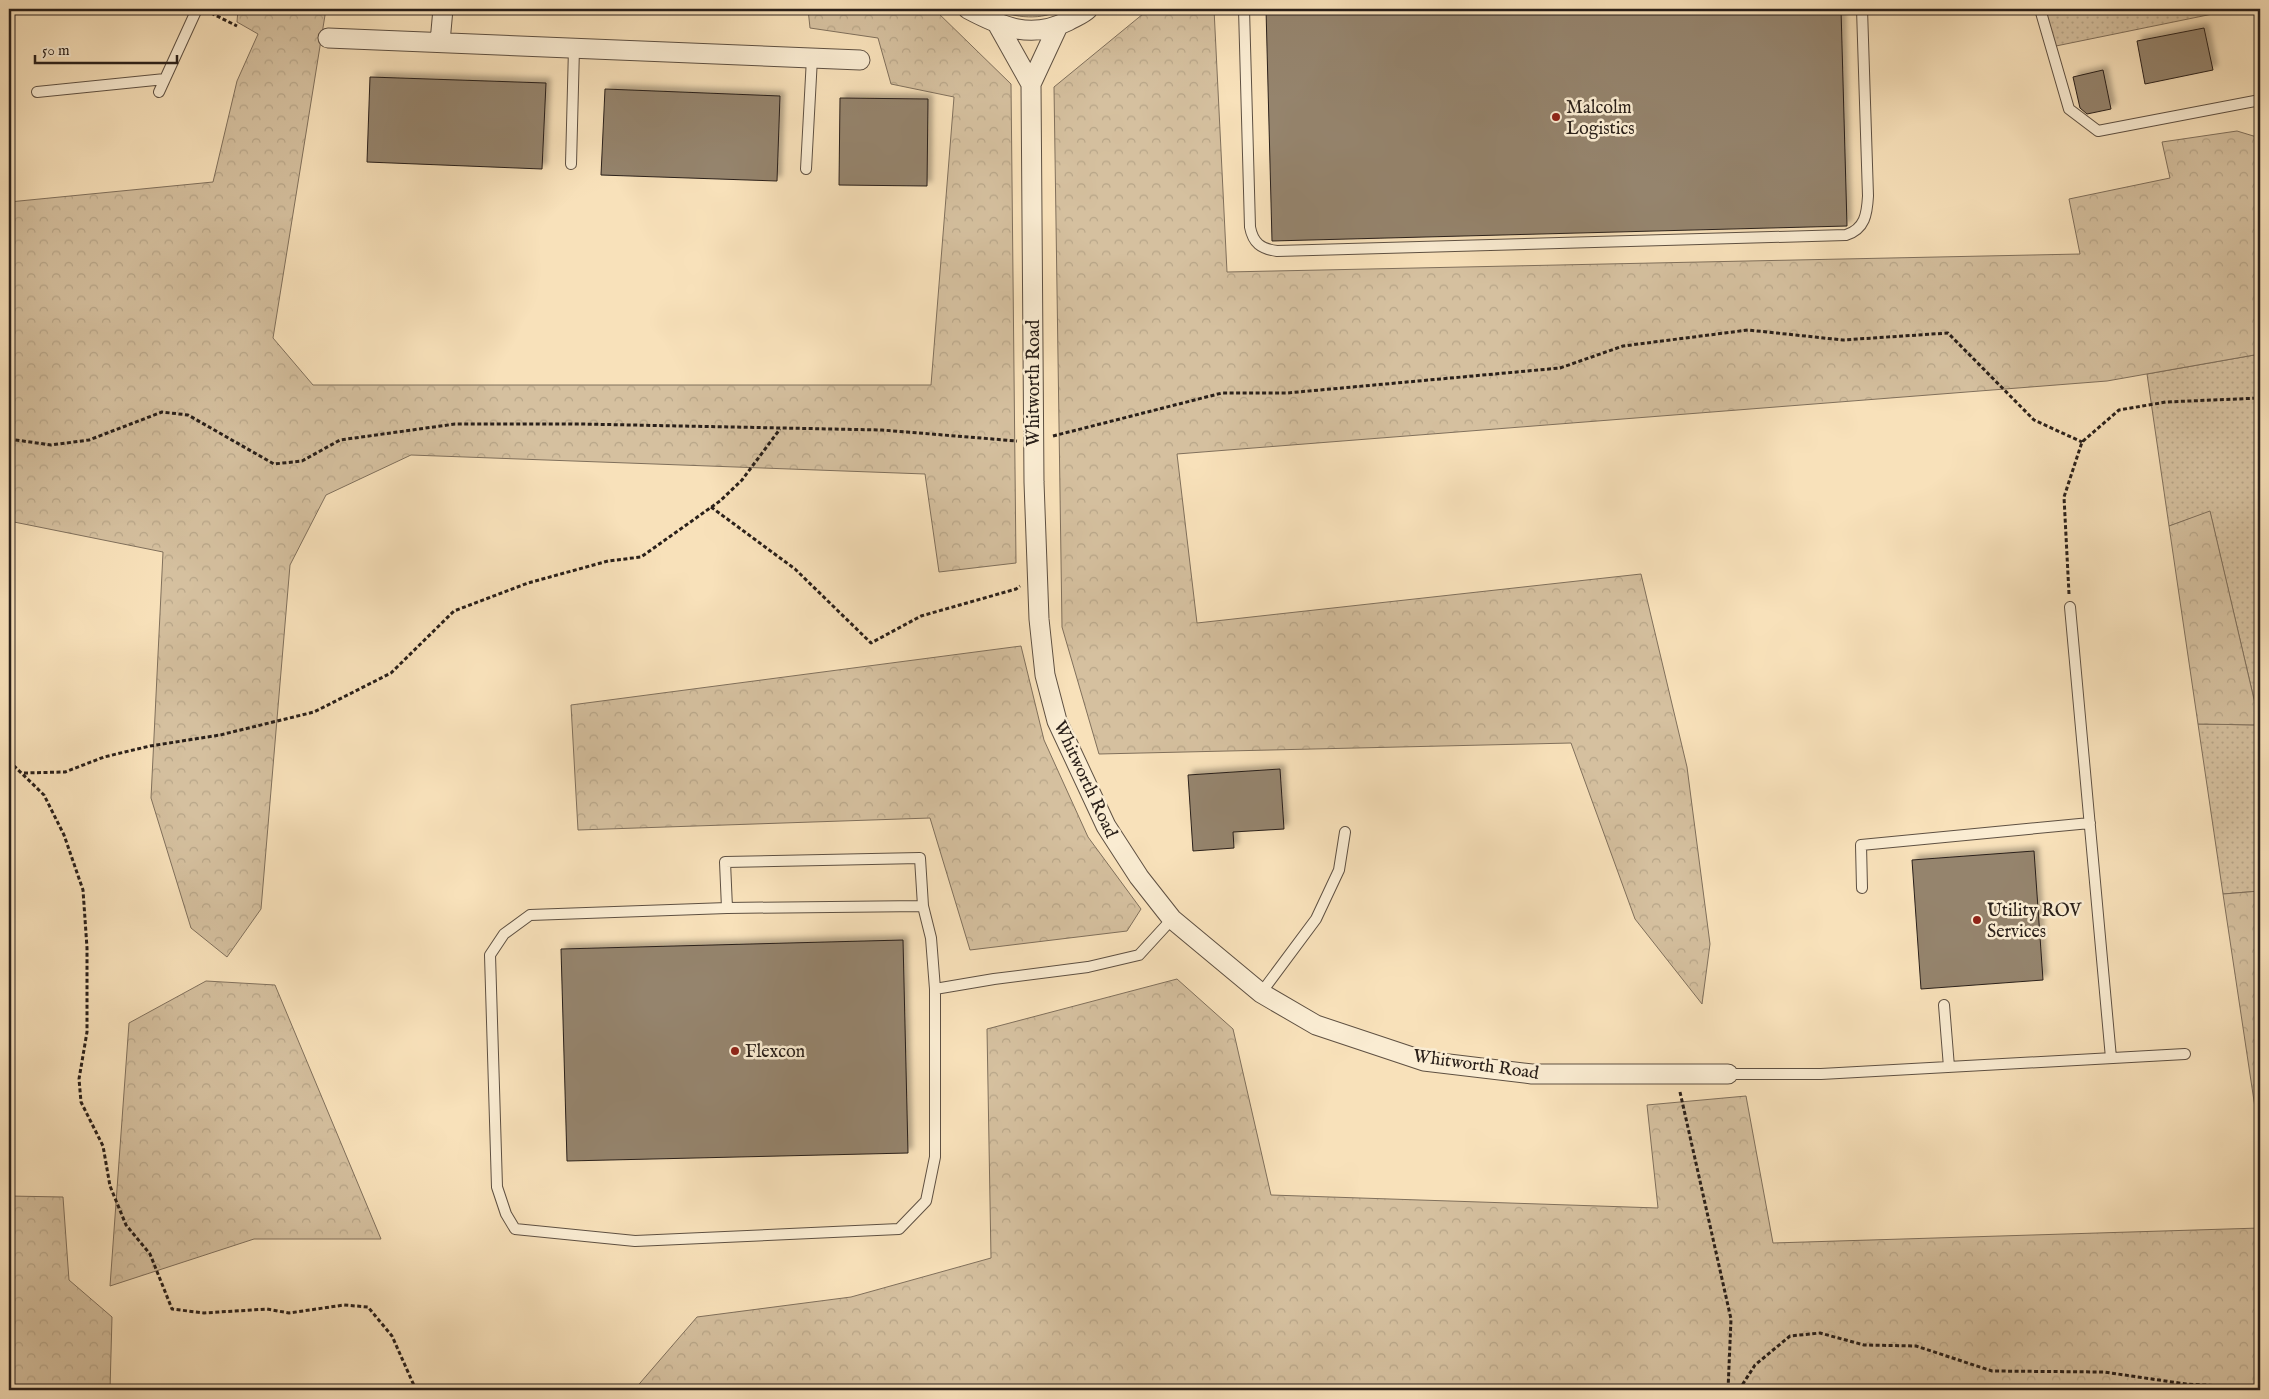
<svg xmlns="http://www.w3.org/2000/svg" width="2269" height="1399" viewBox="0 0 2269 1399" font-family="'IM FELL English',serif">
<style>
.grass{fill:url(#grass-dots);stroke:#80705c}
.forest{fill:url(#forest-crowns);stroke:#80705c}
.building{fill:#95846d;stroke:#2a201a;filter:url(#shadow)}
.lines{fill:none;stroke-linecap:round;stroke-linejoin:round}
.service-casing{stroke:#5e5042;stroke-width:12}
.minor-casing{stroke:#5e5042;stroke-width:21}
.path{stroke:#2a201a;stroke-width:3;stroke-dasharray:4 2.5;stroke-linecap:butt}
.service{stroke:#faecd2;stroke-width:10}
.minor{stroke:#faecd2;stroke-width:19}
.poi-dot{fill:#8f2418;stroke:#faecd2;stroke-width:2}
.labels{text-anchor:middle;stroke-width:5;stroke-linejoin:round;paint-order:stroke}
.poi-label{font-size:18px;fill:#2a201a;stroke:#faecd2;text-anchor:start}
.street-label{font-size:18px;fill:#2a201a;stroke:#faecd2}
</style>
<defs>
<pattern id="grass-dots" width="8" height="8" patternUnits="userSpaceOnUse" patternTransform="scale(1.25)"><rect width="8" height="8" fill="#d5c09f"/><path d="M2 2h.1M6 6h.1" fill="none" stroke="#b7a588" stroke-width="1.8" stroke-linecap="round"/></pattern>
<pattern id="forest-crowns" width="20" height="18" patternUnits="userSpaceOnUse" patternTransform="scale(1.25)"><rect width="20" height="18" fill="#d5c09f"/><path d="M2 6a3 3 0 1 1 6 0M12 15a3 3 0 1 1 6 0" fill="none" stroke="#b7a588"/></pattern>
<filter id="shadow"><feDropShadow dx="4.5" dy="-4.5" stdDeviation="2.5" flood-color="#0004"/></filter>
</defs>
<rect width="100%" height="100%" fill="#f8e1ba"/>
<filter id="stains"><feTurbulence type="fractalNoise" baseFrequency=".004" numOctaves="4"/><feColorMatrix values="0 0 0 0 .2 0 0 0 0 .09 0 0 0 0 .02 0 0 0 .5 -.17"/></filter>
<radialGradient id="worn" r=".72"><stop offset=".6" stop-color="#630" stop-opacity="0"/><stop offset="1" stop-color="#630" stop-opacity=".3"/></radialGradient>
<!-- grass -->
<path class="grass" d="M994,9H1062C1042,21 1015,18 994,9Z
M2040,9H2237L2051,47Z
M2260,354V891L2223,894L2198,724L2260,725L2210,512L2169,526L2147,374Z"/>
<!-- forest -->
<path class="forest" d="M238,9H326L273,338L313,385H931L954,97L891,84L878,38L810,28L808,9H934L1011,84L1016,563L939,572L925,474L411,455L326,495L290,565L261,909L227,957L191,928L151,798L163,552L9,521V202L213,182L237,81L258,34L237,22Z
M494,9H531L530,14H500Z
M1149,9H1214L1227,272L2080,254L2069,199L2170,178L2162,142L2237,131L2260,138V354L2107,381L1177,454L1197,623L1641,574L1687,767L1710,944L1702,1004L1635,919L1571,743L1099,754L1062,627L1054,87Z
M2210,511L2260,725L2198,724L2169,526Z
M1021,646L1044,740L1088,837L1141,909L1127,931L970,950L930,818L578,830L571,705Z
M2260,891V1141L2223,894Z
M1177,979L1233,1029L1271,1195L1658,1208L1647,1105L1746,1096L1773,1243L2260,1228V1390H634L697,1317L851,1297L991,1258L987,1029Z
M206,981L275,985L381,1239H254L110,1286L129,1023Z
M9,1196L63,1197L69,1280L112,1317L110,1390H28L9,1386Z"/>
<!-- building -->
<path class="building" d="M1266,9H1841L1847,226L1272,241Z
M2204,28L2213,70L2145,84L2137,41Z
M2103,70L2111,109L2087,114L2080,108L2073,77Z
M370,77L546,83L542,169L367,162Z
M605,89L780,96L777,181L601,175Z
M840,98L928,99L927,186L839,185Z
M1280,769L1284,829L1233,832L1234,848L1193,851L1188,775Z
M2034,851L2043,980L1921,989L1912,860Z
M903,940L908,1153L567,1161L561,949Z"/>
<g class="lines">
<!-- service casing -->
<g class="service-casing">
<path id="service" d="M1244,9L1250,227C1253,243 1261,249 1277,251L1846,235C1865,229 1867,214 1868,196L1862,9
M2040,9L2069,109L2098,131L2260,100
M37,92L165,79
M159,92L197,9
M571,164L574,48
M806,169L812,58
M2070,607L2111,1058
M1862,888L1861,845L2090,823
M727,908L530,915L504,934L490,955L497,1187L506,1214L515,1229L635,1241L899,1229L926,1201L935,1157V989L931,938L923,906L920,858L725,862L727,908L923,906
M935,989L994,979L1088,967L1139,955L1172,919
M1261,993L1316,919L1339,870L1345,832
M1944,1005L1949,1067
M1728,1074H1821L2185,1054"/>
</g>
<!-- minor casing -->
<g class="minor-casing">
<path id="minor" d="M968,9C1002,27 1031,40 1068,21C1075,17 1083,14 1088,9
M998,25L1031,84
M1058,26L1031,84L1034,482L1039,619L1045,675L1057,721L1106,826L1139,877L1172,919L1261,993L1316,1025L1424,1061L1532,1074H1728
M328,38L860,60
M440,42L443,9"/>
</g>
<!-- path -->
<path class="path" d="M211,13L237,26
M1053,436L1222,393H1287L1560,368L1623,346L1748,330L1843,340L1948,333L2034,420L2082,442
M9,439L51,445L89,440L162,412L188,415L274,464L302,461L340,440L455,424H581L882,430L1017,441
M711,507L795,569L871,643L921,616L1016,589L1020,586
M2069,594L2064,497L2082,442L2119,410L2166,402L2260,398
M9,761L44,795L64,835L83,890L87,948V1032L79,1079L81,1102L103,1146L110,1186L126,1225L150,1254L172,1309L204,1313L267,1309L289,1313L344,1305L368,1307L392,1336L416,1390
M24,773L65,772L104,757L150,746L220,735L314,712L391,673L454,611L528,583L608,561L641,557L720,501L742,480L780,429
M1680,1092L1731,1319L1728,1390
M1739,1390L1755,1365L1790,1336L1820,1333L1864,1345L1916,1346L1992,1371L2104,1372L2186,1384L2260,1388"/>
<!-- service -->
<use href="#service" class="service"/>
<!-- minor -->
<use href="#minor" class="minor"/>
</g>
<!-- markers -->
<g class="poi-dot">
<circle cx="1556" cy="117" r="5"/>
<circle cx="1977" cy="920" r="5"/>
<circle cx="735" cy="1051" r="5"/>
</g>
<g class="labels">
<!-- poi labels -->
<g class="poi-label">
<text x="1566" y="113">Malcolm<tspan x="1566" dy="21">Logistics</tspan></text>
<text x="1987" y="916">Utility ROV<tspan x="1987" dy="21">Services</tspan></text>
<text x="745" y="1057">Flexcon</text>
</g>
<!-- street labels -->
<g class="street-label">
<text transform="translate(1033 383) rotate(-90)" y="6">Whitworth Road</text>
<text transform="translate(1086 779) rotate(65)" y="6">Whitworth Road</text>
<text transform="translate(1476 1064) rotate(8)" y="6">Whitworth Road</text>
</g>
</g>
<!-- margin -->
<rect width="2269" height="1399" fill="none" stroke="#f8e1ba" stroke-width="30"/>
<rect x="10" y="10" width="2249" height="1379" fill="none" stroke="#2a201a" stroke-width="2.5"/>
<rect x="15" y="15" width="2239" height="1369" fill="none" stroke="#2a201a"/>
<!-- scale -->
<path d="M35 55v8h142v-8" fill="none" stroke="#2a201a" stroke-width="2.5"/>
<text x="42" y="55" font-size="15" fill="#2a201a" stroke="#faecd2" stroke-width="4" paint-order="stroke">50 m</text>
<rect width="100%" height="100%" filter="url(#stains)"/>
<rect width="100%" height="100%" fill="url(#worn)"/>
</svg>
